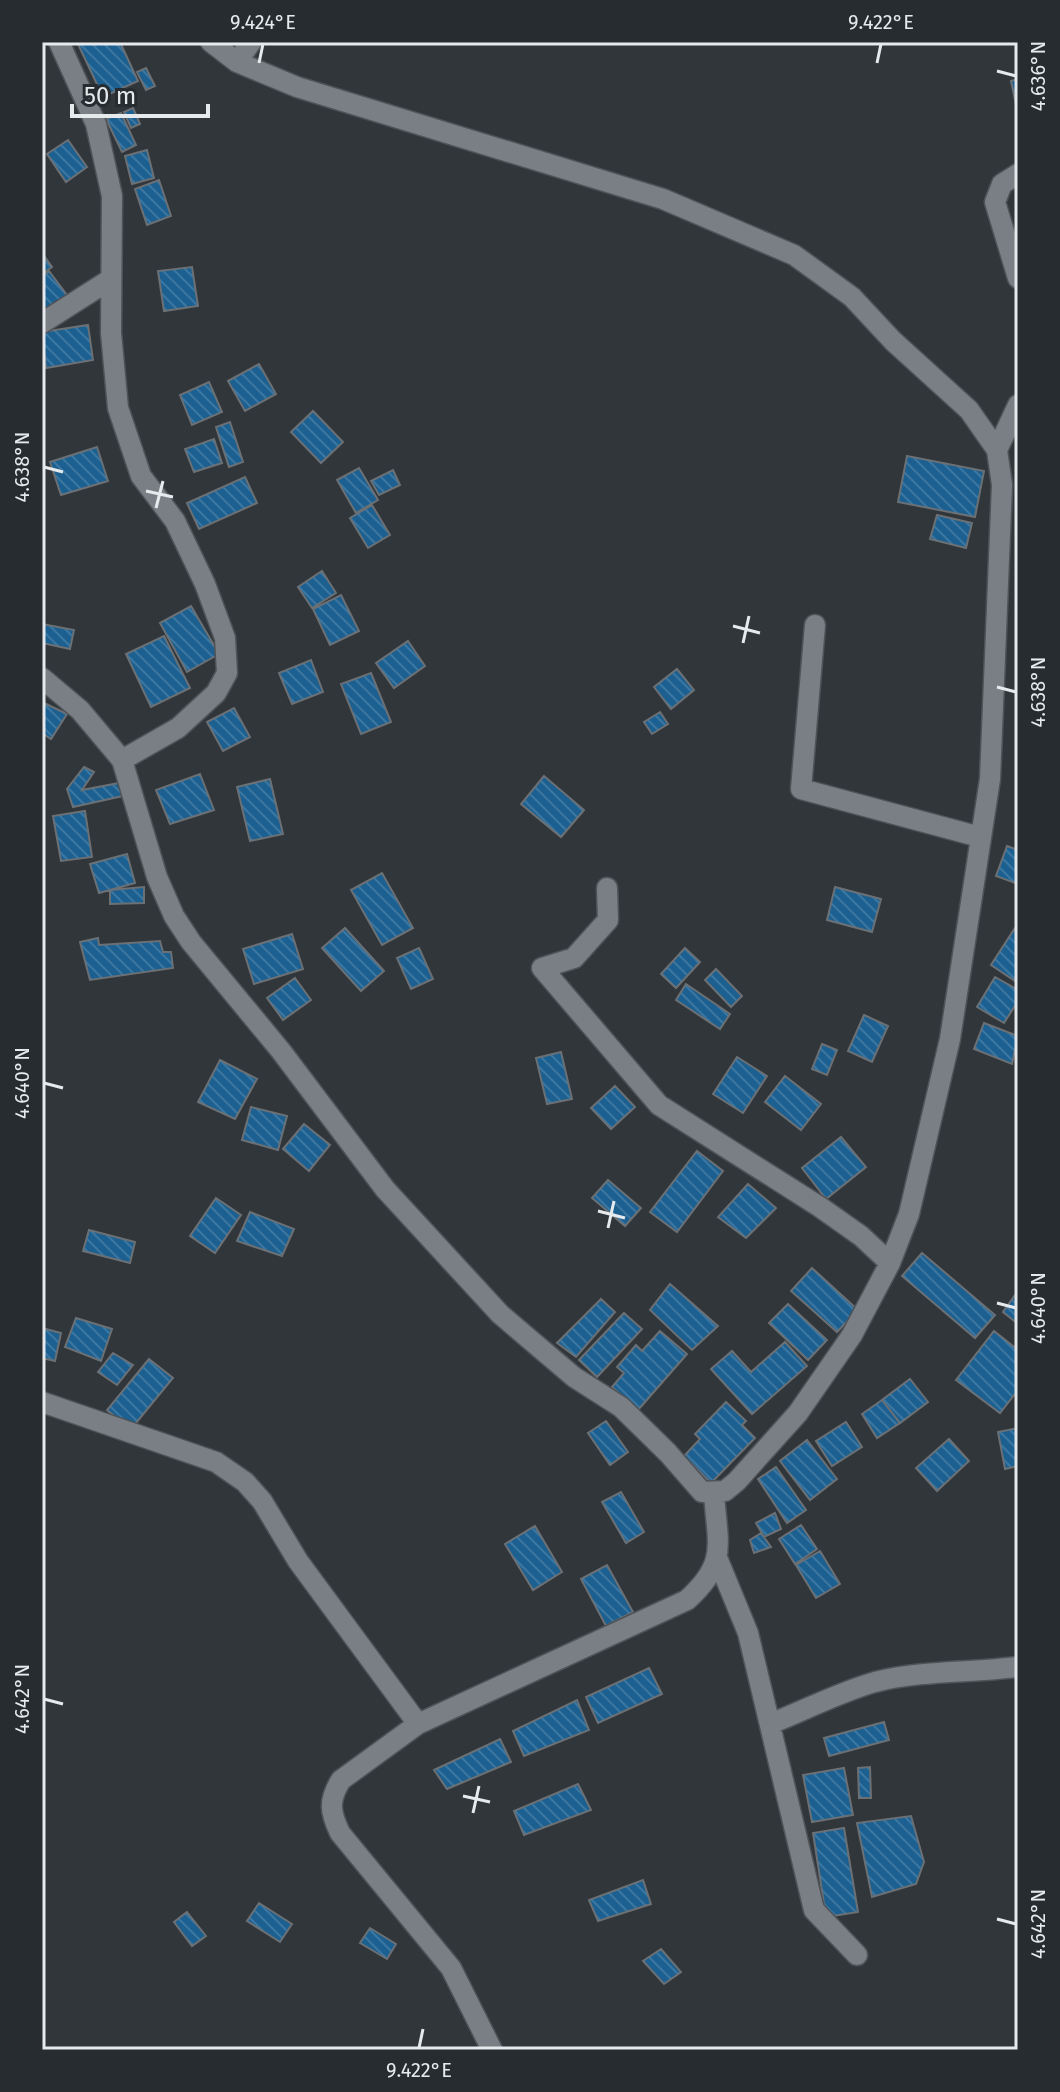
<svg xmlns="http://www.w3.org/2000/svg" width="1060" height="2092" viewBox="0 0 1060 2092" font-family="'Fira Sans',sans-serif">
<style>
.building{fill:url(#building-back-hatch);stroke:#6b7075;stroke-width:2}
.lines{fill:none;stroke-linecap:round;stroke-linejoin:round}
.street-casing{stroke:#4f5357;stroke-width:23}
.street{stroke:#797f84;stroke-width:20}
.ticks{fill:none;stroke:#e7eaed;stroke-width:3}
.neatline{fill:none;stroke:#e7eaed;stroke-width:3}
.ticks-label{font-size:20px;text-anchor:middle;fill:#e7eaed}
</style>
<defs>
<pattern id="building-back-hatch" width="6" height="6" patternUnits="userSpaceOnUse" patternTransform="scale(2)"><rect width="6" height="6" fill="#1b6091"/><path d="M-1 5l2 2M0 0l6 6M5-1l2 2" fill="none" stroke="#3c77a1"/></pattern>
</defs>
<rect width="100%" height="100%" fill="#31363b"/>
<!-- building -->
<path class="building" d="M77,42H120L138,81L103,97Z
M146,68L155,86L146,90L137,72Z
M1018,79V114L1011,81Z
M133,108L140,124L131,128L124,112Z
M121,113L136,145L122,152L106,119Z
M68,140L87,167L66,182L47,154Z
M147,150L154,178L132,184L125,156Z
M159,180L171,216L147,225L135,189Z
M42,253L52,267L42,274Z
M192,267L198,306L164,311L158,271Z
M49,271L67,295L42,313V276Z
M88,325L93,360L46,368L42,332Z
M259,364L276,394L245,411L228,381Z
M209,382L222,412L192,425L180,395Z
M313,411L343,442L321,463L291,432Z
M230,422L243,462L229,467L216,427Z
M214,439L222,463L194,472L185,449Z
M97,447L108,481L61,495L50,462Z
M907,456L984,471L975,517L898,502Z
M359,468L378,500L356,513L337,480Z
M393,470L400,485L379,495L371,481Z
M245,477L257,503L199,529L187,503Z
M372,505L390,535L368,548L350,518Z
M937,515L972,523L966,548L930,539Z
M322,571L336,593L312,608L298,587Z
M341,595L359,631L330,645L313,609Z
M191,606L219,654L187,672L160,623Z
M42,624L74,630L70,649L42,643Z
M164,636L190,688L151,707L126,654Z
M408,641L425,666L394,688L376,663Z
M311,660L323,692L292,704L279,673Z
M677,669L694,690L671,709L654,687Z
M371,673L391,722L361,734L341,684Z
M42,702L67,714L51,739L42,733Z
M234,708L250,737L223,751L207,722Z
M660,712L668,724L652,734L644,722Z
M84,767L94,772L82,790L119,783L123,796L73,807L67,789Z
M200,774L214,810L170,824L156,790Z
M544,776L584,810L561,837L521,804Z
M270,779L283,834L250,841L237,787Z
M85,811L92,857L61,861L53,816Z
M1007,846L1018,850V884L996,876Z
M127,854L135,883L99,893L90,864Z
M382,873L413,928L382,945L351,890Z
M144,887V903L110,904V890Z
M835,887L881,899L872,932L827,920Z
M345,928L384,971L361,991L322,948Z
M1015,928L1018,930V983L991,965Z
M292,934L303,969L254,984L243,949Z
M98,938L99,945L160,941L163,952H171L173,968L90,980L80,942Z
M419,948L433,979L411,989L397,958Z
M685,948L700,962L676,988L661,974Z
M716,969L742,996L731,1007L705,980Z
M995,977L1018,990V1001L1004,1023L977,1007Z
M295,978L311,1000L283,1020L267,998Z
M686,984L730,1014L720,1029L676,1000Z
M864,1015L888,1026L872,1062L848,1051Z
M984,1023L1018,1036L1012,1064L974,1049Z
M822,1044L837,1050L827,1075L812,1069Z
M561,1052L572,1099L547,1104L536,1058Z
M737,1057L767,1076L743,1113L713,1094Z
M220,1060L257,1079L235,1119L198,1102Z
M785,1076L821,1104L801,1130L765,1102Z
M615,1086L635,1107L611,1129L591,1108Z
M251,1107L287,1116L278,1150L242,1140Z
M304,1124L330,1145L309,1171L283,1149Z
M841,1137L866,1167L826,1199L802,1168Z
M697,1151L723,1171L677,1232L650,1212Z
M608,1180L641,1208L625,1226L592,1198Z
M748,1184L776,1208L746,1238L718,1217Z
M216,1198L241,1215L215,1253L190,1236Z
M250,1212L294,1229L282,1256L237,1241Z
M89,1230L135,1242L130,1263L83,1251Z
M922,1253L995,1315L975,1338L902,1276Z
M812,1268L858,1310L837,1332L791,1291Z
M670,1284L718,1326L692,1350L650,1310Z
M1015,1295L1018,1297V1324L1003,1312Z
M601,1299L615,1312L576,1357L557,1343Z
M788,1304L827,1340L808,1360L769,1323Z
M624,1313L642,1329L597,1377L579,1360Z
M76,1318L112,1329L101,1361L65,1347Z
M42,1328L61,1333L55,1361L42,1358Z
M660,1331L687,1354L638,1410L612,1387L624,1373L617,1367L636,1345L642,1351Z
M994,1331L1018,1350V1390L1000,1413L956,1380Z
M785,1342L807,1366L752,1414L711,1369L732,1351L751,1372Z
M113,1353L133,1365L117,1385L98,1372Z
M149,1359L173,1378L131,1429L107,1410Z
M910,1379L928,1402L900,1423L882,1400Z
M882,1400L900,1423L877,1438L862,1414Z
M726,1402L746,1421L742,1425L755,1438L711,1483L684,1456L700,1439L695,1434Z
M606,1421L628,1452L610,1465L588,1433Z
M846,1422L862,1447L832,1466L816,1441Z
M1018,1428V1466L1005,1469L998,1432Z
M949,1439L969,1461L937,1491L916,1468Z
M807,1440L837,1479L810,1500L780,1461Z
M776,1467L806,1510L787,1523L758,1479Z
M621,1492L644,1532L626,1543L602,1502Z
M775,1513L781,1529L764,1537L756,1523Z
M801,1525L817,1549L795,1564L779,1539Z
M535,1526L562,1572L533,1590L505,1544Z
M761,1533L771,1547L754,1553L750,1540Z
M820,1551L840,1584L816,1598L796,1565Z
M607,1565L633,1612L606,1626L581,1579Z
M649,1668L662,1694L598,1723L586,1697Z
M577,1700L589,1730L524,1756L513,1731Z
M884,1722L889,1740L829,1756L824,1738Z
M500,1739L511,1762L447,1789L434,1770Z
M870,1767L871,1798H859L858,1768Z
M844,1768L853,1815L812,1822L803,1775Z
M578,1784L591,1810L524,1835L514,1811Z
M911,1816L924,1862L916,1884L872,1897L857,1823Z
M844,1828L858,1912L826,1917L813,1833Z
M643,1880L651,1904L598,1921L589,1900Z
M259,1903L292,1924L280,1942L247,1921Z
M187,1912L206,1936L192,1946L174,1922Z
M370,1928L396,1944L387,1959L360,1943Z
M661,1949L681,1972L664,1984L643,1961Z"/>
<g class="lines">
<!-- street casing -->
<g class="street-casing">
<path id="street" d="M59,42L96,124L112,196L111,333L118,408L141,476L175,521L205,584L225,638L227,673L216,693L178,728L122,760
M237,62L251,42
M1018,174L1002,184L995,202L1018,278
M42,323L111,279
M997,450L1018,405
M815,625L801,789L980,837
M42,678L80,710L122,760L157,877L174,916L191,942L281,1051L385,1189L500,1314L574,1377L621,1407L668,1453L702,1492L725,1491L737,1481L798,1413L852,1335L890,1263L909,1214L950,1039L990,779L1002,485L997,450L969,410L893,341L852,297L794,255L663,199L297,87L237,62L211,42
M607,888L608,920L574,958L542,968L659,1105L820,1207L861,1236L890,1263
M42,1402L216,1462L245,1482L262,1501L298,1561L418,1724
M718,1560L748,1633L814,1910L857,1955
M770,1724C805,1710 840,1692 875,1682C922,1670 970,1673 1018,1667
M492,2050L451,1968L340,1833C330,1812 328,1801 341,1780L418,1724L687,1600C729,1562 717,1544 714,1493"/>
</g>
<!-- street -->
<use href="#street" class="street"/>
</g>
<!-- ticks -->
<path class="ticks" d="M259,63L263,44M877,63L881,44M997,71L1016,76M44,467L63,472M146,491L173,497M156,508L163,481M733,626L760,633M743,643L749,616M997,687L1016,692M44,1083L63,1088M598,1211L625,1218M608,1228L614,1201M997,1303L1016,1308M44,1699L63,1704M463,1796L490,1802M473,1813L479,1786M997,1919L1016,1924M419,2048L423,2029"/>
<!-- border -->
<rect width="1060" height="2092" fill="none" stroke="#272c30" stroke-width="88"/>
<!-- scale -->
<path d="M72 104v12h136v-12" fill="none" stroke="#e7eaed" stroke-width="4"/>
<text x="84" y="104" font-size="24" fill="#e7eaed" stroke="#272c30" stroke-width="6" paint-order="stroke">50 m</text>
<rect x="44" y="44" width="972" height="2004" class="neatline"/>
<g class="ticks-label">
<text x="263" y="29">9.424°E</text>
<text x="881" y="29">9.422°E</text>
<text transform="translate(1038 76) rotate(-90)" y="7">4.636°N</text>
<text transform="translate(22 467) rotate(-90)" y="7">4.638°N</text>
<text transform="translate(1038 692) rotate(-90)" y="7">4.638°N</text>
<text transform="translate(22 1083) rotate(-90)" y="7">4.640°N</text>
<text transform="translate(1038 1308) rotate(-90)" y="7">4.640°N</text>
<text transform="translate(22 1699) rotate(-90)" y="7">4.642°N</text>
<text transform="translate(1038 1924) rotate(-90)" y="7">4.642°N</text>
<text x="419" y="2077">9.422°E</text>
</g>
</svg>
